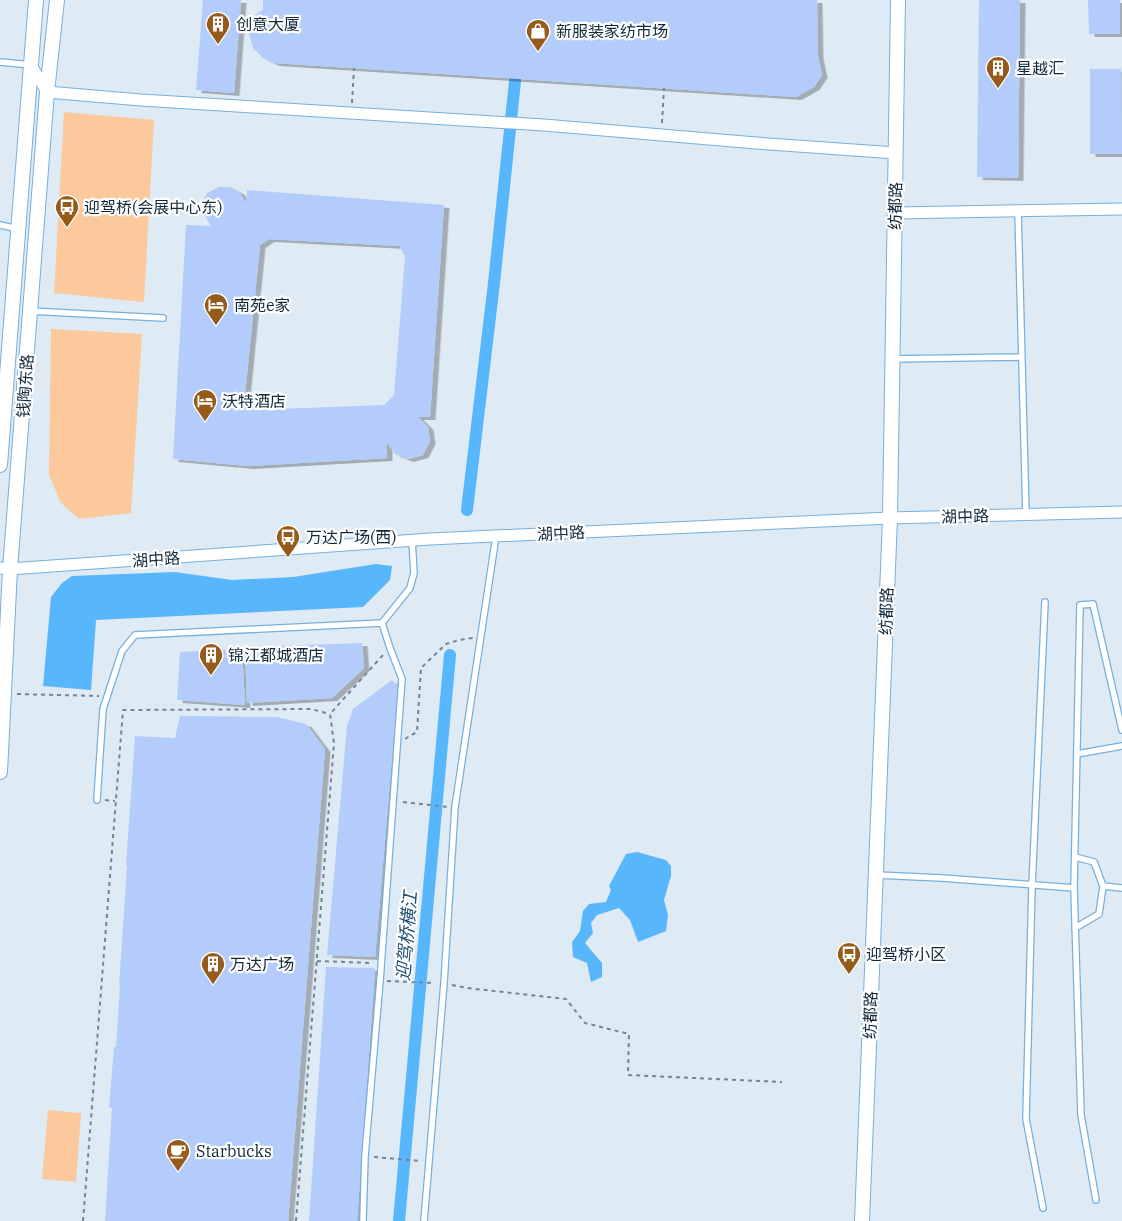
<svg xmlns="http://www.w3.org/2000/svg" width="1122" height="1221" viewBox="0 0 1122 1221" font-family="'IBM Plex Serif','Noto Sans SC',serif">
<style>
.green{fill:#fbc99b}
.water{fill:#58b6fc}
.lines{fill:none;stroke-linecap:round;stroke-linejoin:round}
.canal{stroke:#58b6fc;stroke-width:12}
.building{fill:#b3ccfc;fill-rule:evenodd;filter:url(#shadow)}
.service-casing{stroke:#76b0de;stroke-width:8}
.minor-casing{stroke:#76b0de;stroke-width:13}
.tertiary-casing{stroke:#76b0de;stroke-width:16}
.path{stroke:#748694;stroke-width:2;stroke-dasharray:4 4;stroke-linecap:butt}
.service{stroke:#fff;stroke-width:5.5}
.minor{stroke:#fff;stroke-width:11}
.tertiary{stroke:#fff;stroke-width:14}
.labels{text-anchor:middle;stroke-width:4.5;stroke-linejoin:round;paint-order:stroke}
.poi-label{font-size:16px;fill:#11293b;stroke:#fff;text-anchor:start}
.street-label{font-size:16px;fill:#11293b;stroke:#fff}
.water-label{font-size:18px;font-style:italic;fill:#205175;stroke:#fff}
</style>
<defs>
<filter id="shadow"><feDropShadow dx="5.5" dy="3" stdDeviation="0" flood-color="#0004"/></filter>
</defs>
<rect width="100%" height="100%" fill="#deeaf4"/>
<!-- green -->
<path class="green" d="M64,112L154,120L144,302L54,293Z
M51,329L142,334L131,513L79,519L61,503L49,475Z
M48,1110L81,1113L76,1182L42,1179Z"/>
<!-- water -->
<path class="water" d="M376,564L392,566L390,580L363,607L96,620L91,690L43,686L51,597L62,583L72,576L175,572L232,580L293,577Z
M637,852L666,860L671,866V876L664,900L668,915L666,931L638,942L630,920L619,908L597,915L591,923L593,933L585,943L602,963V977L591,982L587,963L573,957L572,942L580,931L583,911L589,904L606,902L611,890L609,886L626,854Z"/>
<g class="lines">
<!-- canal -->
<path class="canal" d="M467,510L494,283L517,62
M399,1221L450,655"/>
</g>
<!-- building -->
<path class="building" d="M203,0H241L234,93L196,90Z
M263,0H817L818,56L822,75L814,87L796,97L274,63L263,58L253,48L248,30L254,16L263,9Z
M979,0H1020L1018,178L977,177Z
M1088,0H1120V34H1089Z
M1090,69H1121L1122,154H1090Z
M219,187H231L239,192L246,203L247,190L444,205L430,417H418L428,427L430,441L423,455L408,459L395,454L387,442V458L248,466L173,459L186,225L211,226L204,214L203,201L207,193ZM269,239L400,246L405,257L394,395L384,405L251,410L244,404L260,245Z
M362,643L364,668L332,698L247,703L245,647Z
M242,649L245,705L177,700L180,652Z
M392,680L398,687L375,957L327,955L347,726L353,709Z
M180,716L277,717L306,724L325,749L288,1221H105L112,1108L109,1107L114,1047H116L120,985H119L127,866H126L135,736L175,738Z
M326,967L375,968L357,1221H309Z"/>
<g class="lines">
<!-- service casing -->
<g class="service-casing">
<path id="service" d="M0,62L31,65
M1018,211L1026,515
M0,225L18,229
M30,311L163,318
M892,359L1022,357
M1077,754L1122,746
M97,800L103,709L122,651L135,635L382,623
M1075,857L1094,862L1103,886L1099,914L1075,928
M876,875L942,878L1074,888
M1103,886L1122,888
M1096,1200L1081,1115L1074,888L1080,605L1093,604L1122,730
M1043,1208L1026,1119L1032,886L1045,602
M363,1221L365,1156L380,981L402,679L390,648L382,623L410,588L414,573L412,540
M424,1221L444,983L455,807L496,536"/>
</g>
<!-- minor casing -->
<g class="minor-casing">
<path id="minor" d="M31,65L47,92L141,100L544,125L756,143L896,153
M895,213L1122,209
M0,568L10,569L430,539L890,518L1122,512"/>
</g>
<!-- tertiary casing -->
<g class="tertiary-casing">
<path id="tertiary" d="M0,465L36,0
M0,772L10,569L47,92L57,0
M862,1221L890,518L898,0"/>
</g>
<!-- path -->
<path class="path" d="M352,103L354,68
M662,123L664,88
M17,694L99,696
M405,739L417,732L421,668L446,644L459,640L473,638
M105,800L115,801
M403,802L448,807
M317,961L372,963
M387,981L435,983
M452,985L467,988L566,999L585,1023L629,1034L628,1075L782,1082
M374,1157L422,1161
M83,1221L123,710L311,709L330,714
M296,1221L334,743L330,714L383,655"/>
<!-- service -->
<use href="#service" class="service"/>
<!-- minor -->
<use href="#minor" class="minor"/>
<!-- tertiary -->
<use href="#tertiary" class="tertiary"/>
</g>
<!-- icons -->
<defs>
<g id="building-pin" transform="scale(1.25)"><path d="M0 17L-7.5 6A9.5 9.5 0 1 1 7.5 6Z" fill="#965b1a" stroke="#fff"/><path d="M-4-6H4V6H1V3H-1V6H-4ZM-2.5-4.3h1.7v1.8h-1.7ZM.8-4.3h1.7v1.8H.8ZM-2.5-1h1.7V.8h-1.7ZM.8-1h1.7V.8H.8Z" fill="#fff"/></g>
<g id="shop-pin" transform="scale(1.25)"><path d="M0 17L-7.5 6A9.5 9.5 0 1 1 7.5 6Z" fill="#965b1a" stroke="#fff"/><path d="M-5-2.5h2.3a2.7 3.5 0 0 1 5.4 0H5L5.5 6h-11ZM-1.5-2.5h3a1.5 2.3 0 0 0-3 0Z" fill="#fff"/></g>
<g id="bus-pin" transform="scale(1.25)"><path d="M0 17L-7.5 6A9.5 9.5 0 1 1 7.5 6Z" fill="#965b1a" stroke="#fff"/><path d="M-5-6H5V4H4V6H2V4H-2V6H-4V4H-5ZM-3.5-4V0h7V-4ZM-3.5 1.2v1.5H-2V1.2ZM2 1.2v1.5H3.5V1.2Z" fill="#fff"/></g>
<g id="hotel-pin" transform="scale(1.25)"><path d="M0 17L-7.5 6A9.5 9.5 0 1 1 7.5 6Z" fill="#965b1a" stroke="#fff"/><path d="M-6-4.5h1.5V1H6V5H4.5V3h-9V5H-6ZM-4 0a1.8 1.8 0 1 1 3.6 0ZM.5 0V-2.5h3Q6-2.5 6 0Z" fill="#fff"/></g>
<g id="cafe-pin" transform="scale(1.25)"><path d="M0 17L-7.5 6A9.5 9.5 0 1 1 7.5 6Z" fill="#965b1a" stroke="#fff"/><path d="M-5.5-4.5H6V0H3Q3 3.5 0 3.5H-2.5Q-5.5 3.5-5.5 0ZM3-3.2v2h1.7v-2ZM-6 4.5H4V6H-6Z" fill="#fff"/></g>
</defs>
<g fill-rule="evenodd">
<use href="#building-pin" x="218" y="24"/>
<use href="#shop-pin" x="538" y="31"/>
<use href="#building-pin" x="998" y="68"/>
<use href="#bus-pin" x="67" y="207"/>
<use href="#hotel-pin" x="216" y="305"/>
<use href="#hotel-pin" x="205" y="401"/>
<use href="#bus-pin" x="288" y="537"/>
<use href="#building-pin" x="211" y="655"/>
<use href="#bus-pin" x="849" y="954"/>
<use href="#building-pin" x="213" y="964"/>
<use href="#cafe-pin" x="178" y="1151"/>
</g>
<g class="labels">
<!-- poi labels -->
<g class="poi-label">
<text x="236" y="30">创意大厦</text>
<text x="556" y="37">新服装家纺市场</text>
<text x="1016" y="74">星越汇</text>
<text x="84" y="213">迎驾桥(会展中心东)</text>
<text x="234" y="311">南苑e家</text>
<text x="222" y="407">沃特酒店</text>
<text x="306" y="543">万达广场(西)</text>
<text x="228" y="661">锦江都城酒店</text>
<text x="866" y="960">迎驾桥小区</text>
<text x="230" y="970">万达广场</text>
<text x="196" y="1157">Starbucks</text>
</g>
<!-- street labels -->
<g class="street-label">
<text transform="translate(895 206) rotate(-89)" y="6">纺都路</text>
<text transform="translate(25 386) rotate(-86)" y="6">钱陶东路</text>
<text transform="translate(965 516) rotate(-2)" y="6">湖中路</text>
<text transform="translate(561 533) rotate(-3)" y="6">湖中路</text>
<text transform="translate(156 559) rotate(-4)" y="6">湖中路</text>
<text transform="translate(886 611) rotate(-88)" y="6">纺都路</text>
<text transform="translate(870 1015) rotate(-88)" y="6">纺都路</text>
</g>
<!-- water labels -->
<g class="water-label">
<text transform="translate(407 936) rotate(-85)" y="6">迎驾桥横江</text>
</g>
</g>
</svg>
